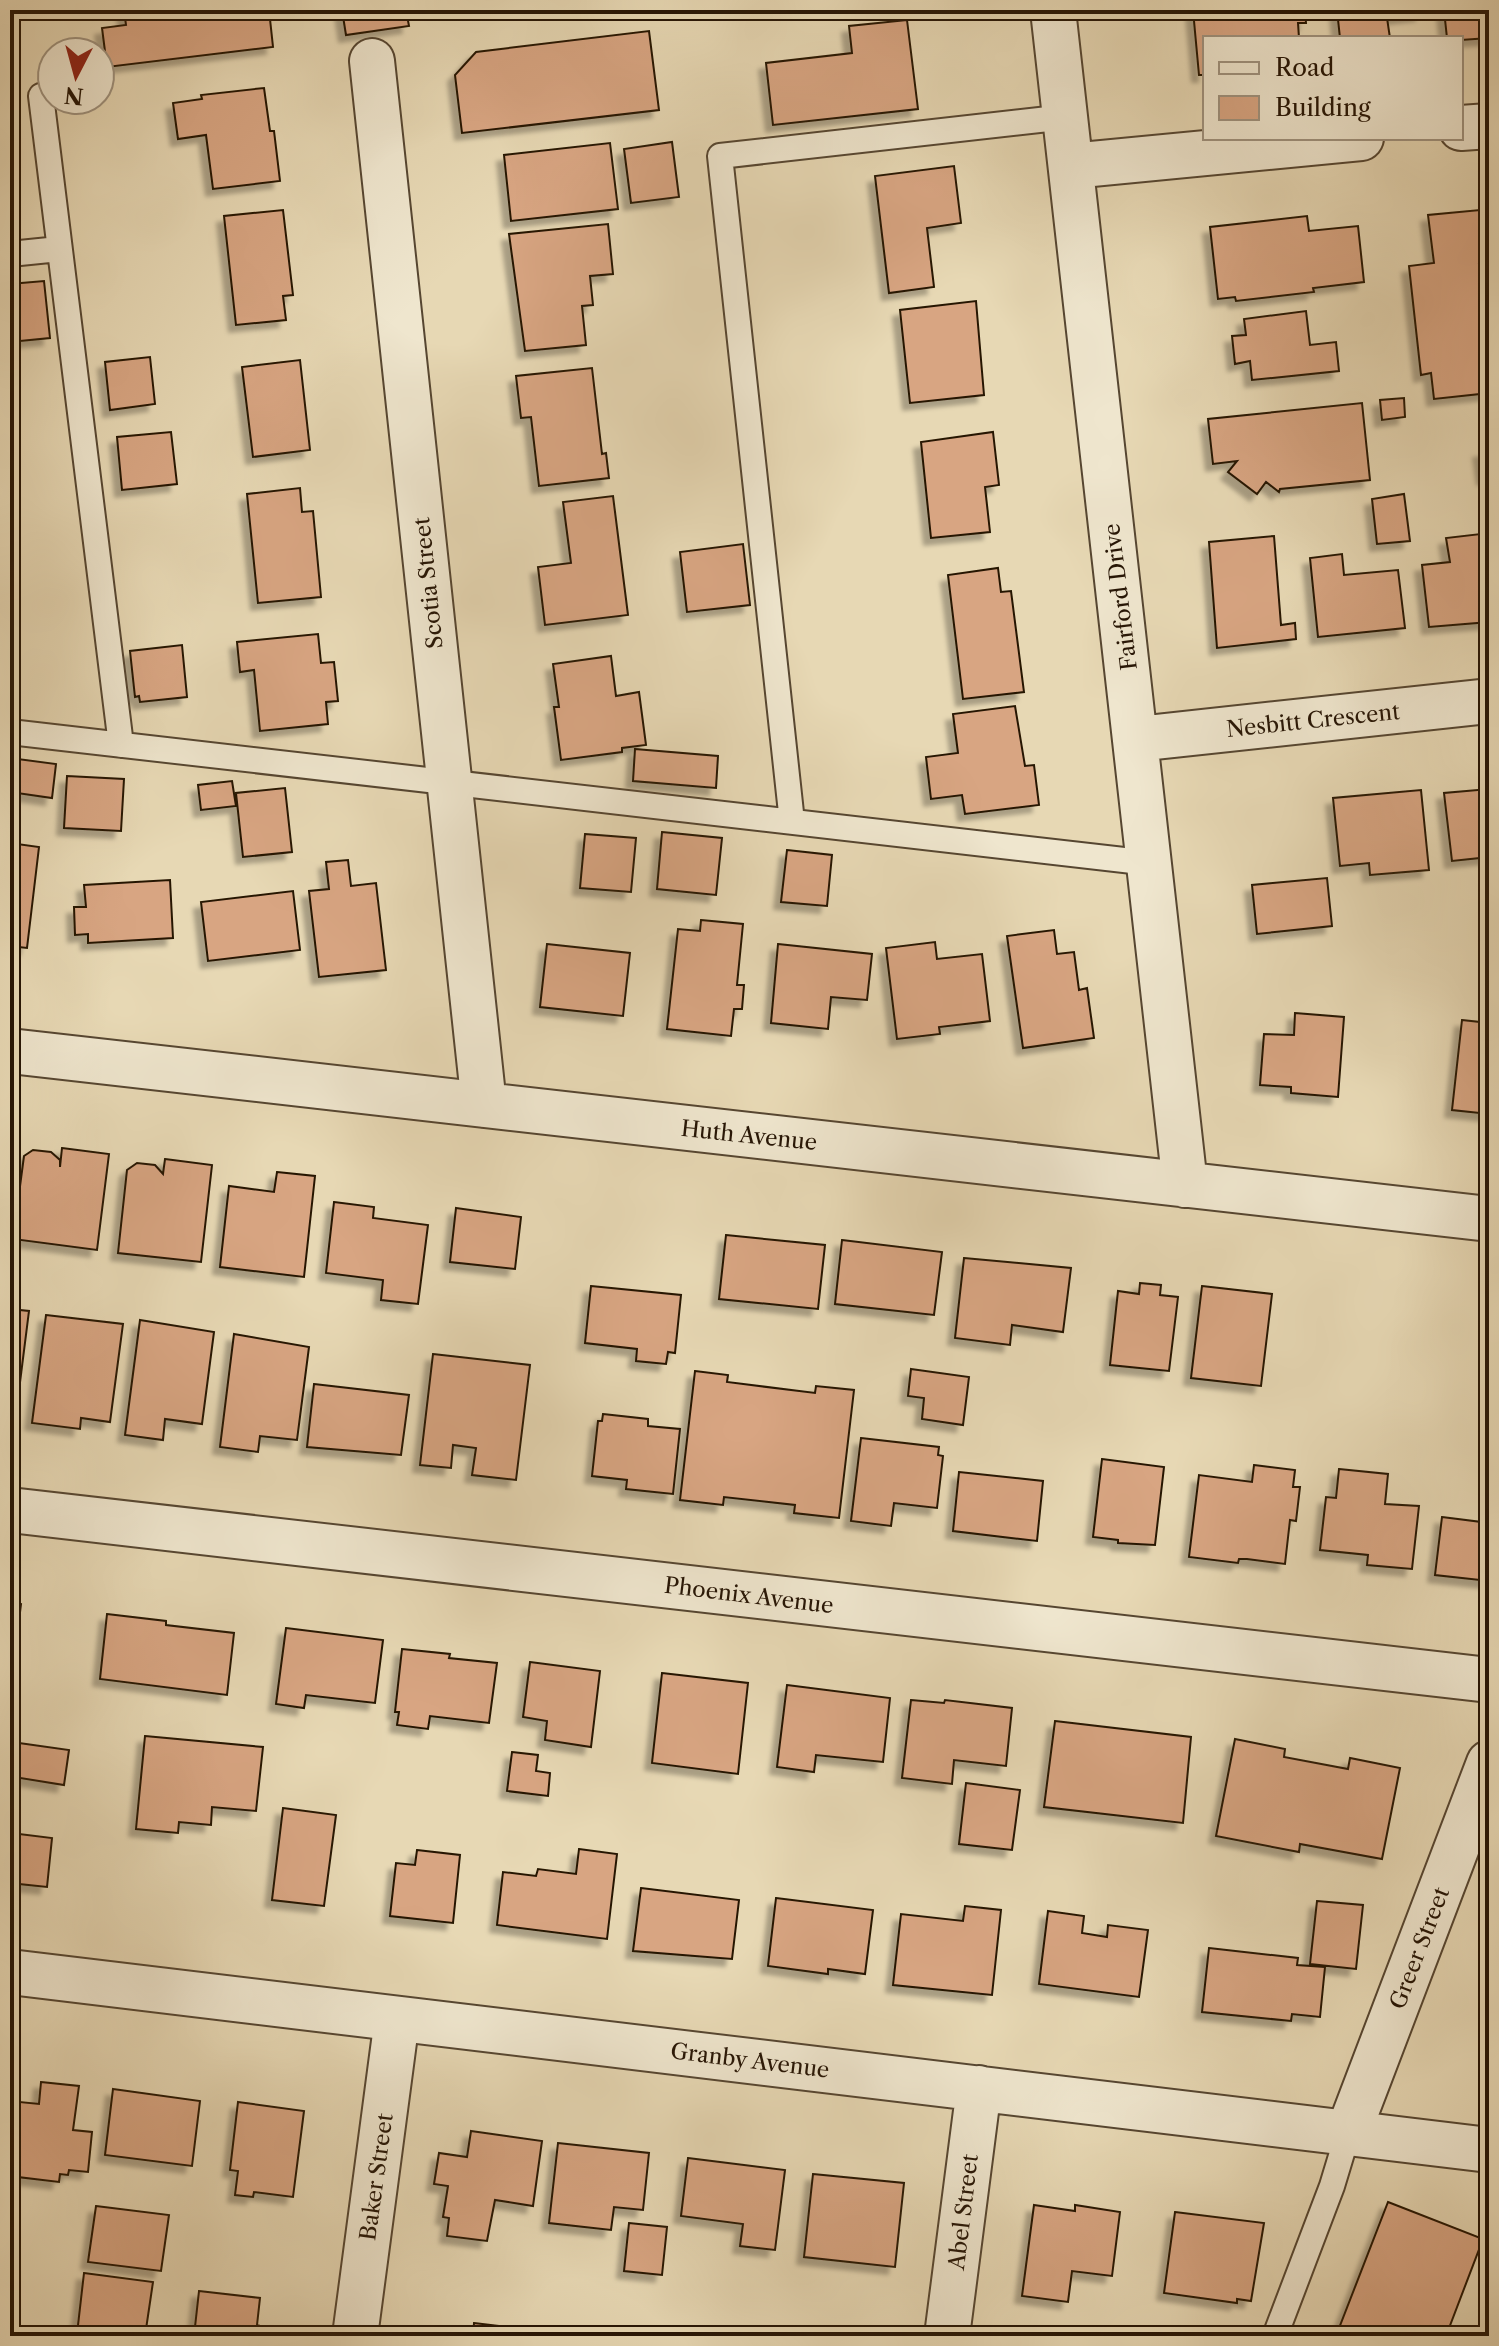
<svg xmlns="http://www.w3.org/2000/svg" width="1499" height="2346" viewBox="0 0 1499 2346" font-family="'Libre Caslon Text',serif">
<style>
.building{fill:#d8a582;stroke:#261505;stroke-width:2;filter:url(#shadow)}
.lines{fill:none;stroke-linecap:round;stroke-linejoin:round}
.lane-casing{stroke:#564631;stroke-width:28}
.street-casing{stroke:#564631;stroke-width:48}
.lane{stroke:#efe6ce;stroke-width:24}
.street{stroke:#efe6ce;stroke-width:44}
.labels{text-anchor:middle;stroke-width:8;stroke-linejoin:round;paint-order:stroke}
.street-label{font-size:22px;fill:#261505;stroke:#efe6ce}
</style>
<defs>
<filter id="shadow"><feDropShadow dx="-7" dy="7" stdDeviation="2" flood-color="#0004"/></filter>
</defs>
<rect width="100%" height="100%" fill="#e7d8b4"/>
<filter id="stains"><feTurbulence type="fractalNoise" baseFrequency=".0025" numOctaves="4"/><feColorMatrix values="0 0 0 0 .2 0 0 0 0 .09 0 0 0 0 .02 0 0 0 .5 -.17"/></filter>
<radialGradient id="worn" r=".72"><stop offset=".6" stop-color="#630" stop-opacity="0"/><stop offset="1" stop-color="#630" stop-opacity=".3"/></radialGradient>
<!-- building -->
<path class="building" d="M124,10H242V14L269,10L273,47L107,67L102,28L126,25Z
M342,10H406L409,26L346,35Z
M1193,10H1305L1306,23H1298L1299,38H1205V75H1199Z
M1337,10H1421L1422,14L1387,18L1390,38H1340Z
M1444,10H1489V38L1461,40V38H1447Z
M907,20L918,109L773,125L766,63L852,53L849,26Z
M649,31L659,110L462,133L455,75L476,52Z
M264,88L270,131H274L280,181L213,189L206,135L178,139L173,103L202,99L201,95Z
M672,142L679,197L631,203L624,149Z
M610,143L618,209L511,221L504,155Z
M954,166L961,223L927,228L934,287L889,293L875,176Z
M283,210L293,295L283,296L286,320L236,325L224,216Z
M1480,210L1487,263L1479,264L1489,356V393L1434,399L1431,373L1421,375L1409,266L1434,263L1428,215Z
M1307,216L1309,231L1358,226L1364,282L1313,288L1314,292L1236,301L1235,297L1218,299L1210,227Z
M608,224L613,274L590,276L593,305L582,306L586,345L525,351L509,234Z
M44,281L50,338L10,342V284Z
M976,301L984,395L910,403L900,310Z
M1306,311L1310,345L1336,342L1339,371L1252,380L1250,361L1235,364L1232,336L1246,335L1244,319Z
M150,357L155,404L110,410L105,362Z
M300,360L310,450L253,457L242,367Z
M592,368L602,454L606,453L609,478L539,486L531,417L521,418L516,376Z
M1404,398L1405,417L1382,420L1380,400Z
M1362,403L1370,480L1280,489L1279,492L1266,482L1257,494L1228,472L1237,461L1213,464L1208,419Z
M171,432L177,484L122,490L117,437Z
M993,432L999,485L985,487L990,532L931,538L921,442Z
M1489,450V477L1484,478L1480,451Z
M300,488L302,512L313,511L321,597L258,603L247,494Z
M1404,494L1410,541L1377,544L1372,499Z
M613,496L628,615L545,625L538,567L571,563L563,502Z
M1489,533V622L1429,627L1422,565L1450,562L1446,538Z
M1274,536L1281,625L1295,623L1296,639L1217,648L1209,542Z
M743,544L750,605L687,612L680,552Z
M1342,554L1344,575L1398,570L1405,628L1318,637L1310,558Z
M998,568L1001,592L1011,591L1024,692L963,699L948,575Z
M318,634L321,663L334,662L338,701L326,702L328,724L260,731L254,670L240,672L237,642Z
M182,645L187,697L140,702L139,696L135,697L130,651Z
M611,656L616,696L639,692L646,745L622,748V752L561,760L554,707H559L553,664Z
M1015,706L1025,766L1034,765L1039,805L965,814L962,795L931,799L926,757L958,753L953,714Z
M635,749L718,756L716,788L633,781Z
M10,758L56,764L52,798L10,792Z
M67,776L124,779L121,831L64,828Z
M232,781L236,806L201,810L198,785Z
M285,788L292,852L243,857L236,793Z
M1489,789V857L1452,861L1444,793Z
M1421,790L1429,870L1370,875L1369,863L1340,866L1333,798Z
M662,832L722,838L716,895L657,889Z
M585,834L636,838L631,892L580,888Z
M10,843L39,847L27,948L10,946Z
M787,850L832,855L827,906L781,902Z
M348,860L351,886L376,883L386,970L319,977L309,891L329,889L326,862Z
M1327,878L1332,926L1257,934L1252,885Z
M170,880L173,938L88,943V934L75,935L74,907H86L84,885Z
M293,891L300,950L208,961L201,902Z
M701,920L743,924L737,985H744L742,1009H734L731,1036L667,1029L678,929L700,931Z
M1054,930L1057,954L1074,952L1079,990L1087,988L1094,1038L1023,1048L1007,936Z
M935,942L937,959L982,954L990,1021L939,1027L940,1034L897,1039L886,948Z
M547,944L630,953L623,1016L540,1007Z
M778,944L872,954L867,1000L831,997L828,1029L771,1023Z
M1295,1013L1344,1017L1338,1097L1291,1093V1087L1260,1085L1264,1034L1294,1035Z
M1462,1020L1489,1023V1114L1452,1110Z
M10,1143L19,1144L10,1220Z
M62,1148L109,1154L97,1250L13,1239L24,1156L33,1150L51,1152L60,1160V1167Z
M165,1159L212,1165L201,1262L118,1253L127,1170L137,1163L155,1165L163,1174Z
M277,1172L315,1176L304,1277L220,1267L229,1186L274,1192Z
M334,1202L374,1207L373,1218L428,1225L418,1304L381,1300L383,1280L326,1273Z
M456,1208L521,1217L515,1269L450,1262Z
M726,1235L825,1245L818,1309L719,1299Z
M842,1240L942,1252L934,1315L835,1304Z
M964,1258L1071,1268L1063,1332L1012,1325L1010,1345L955,1338Z
M1140,1283L1161,1285L1160,1295L1178,1297L1169,1371L1110,1365L1118,1291L1139,1294Z
M591,1286L681,1295L675,1353L668,1352L666,1364L636,1361L637,1349L585,1343Z
M1202,1286L1272,1294L1261,1386L1191,1378Z
M10,1309L29,1311L15,1422L10,1421Z
M46,1315L123,1324L110,1422L81,1418L80,1429L32,1423Z
M140,1320L214,1332L202,1424L165,1419L163,1440L125,1435Z
M234,1334L309,1347L297,1440L260,1436L258,1452L220,1447Z
M433,1354L530,1365L516,1480L472,1475L476,1448L453,1445L451,1468L420,1465Z
M911,1369L969,1377L963,1425L922,1419L924,1398L908,1396Z
M695,1371L728,1375L727,1382L815,1393L816,1386L854,1390L839,1518L794,1513L795,1505L724,1497L723,1505L680,1500Z
M314,1384L409,1395L401,1455L307,1447Z
M603,1414L648,1419V1426L680,1429L673,1494L626,1489L627,1480L592,1476L598,1421H602Z
M861,1438L939,1447L938,1455L943,1456L937,1508L894,1503L891,1526L851,1521Z
M1102,1459L1164,1467L1155,1545L1118,1543V1540L1093,1537Z
M1254,1465L1295,1470L1293,1487H1300L1296,1521L1290,1520L1285,1564L1247,1559H1239L1238,1563L1189,1557L1199,1475L1252,1482Z
M1339,1469L1388,1474L1385,1504L1419,1506L1412,1569L1367,1565L1368,1555L1320,1550L1326,1497L1336,1498Z
M959,1472L1043,1481L1037,1541L953,1531Z
M1442,1517L1489,1523V1581L1435,1575Z
M10,1602L21,1604L14,1661L10,1660Z
M107,1614L166,1621V1625L234,1633L227,1695L100,1679Z
M286,1628L383,1640L375,1703L306,1695L304,1708L276,1704Z
M402,1649L450,1654L449,1658L497,1663L489,1723L430,1716L428,1729L397,1725L399,1712H395Z
M530,1662L600,1671L591,1747L545,1740L547,1721L523,1717Z
M662,1673L748,1683L738,1774L652,1763Z
M787,1685L890,1698L883,1762L816,1755L814,1772L777,1767Z
M911,1700L944,1703L945,1700L1012,1708L1006,1766L954,1760L952,1784L902,1778Z
M1055,1721L1191,1737L1183,1823L1044,1807Z
M145,1736L263,1747L256,1811L212,1807L211,1825L179,1822L178,1833L136,1829Z
M1235,1739L1285,1749L1284,1757L1348,1769L1350,1758L1400,1768L1382,1859L1300,1844L1299,1852L1216,1836Z
M19,1743L69,1750L64,1785L14,1777Z
M512,1752L538,1755L536,1771L550,1773L548,1796L507,1791Z
M966,1783L1020,1790L1012,1850L959,1844Z
M283,1808L336,1815L324,1906L272,1900Z
M11,1833L52,1838L47,1887L10,1883Z
M579,1849L617,1854L607,1939L497,1925L503,1872L536,1876L538,1869L576,1874Z
M417,1850L460,1855L453,1923L390,1916L396,1863L415,1865Z
M641,1888L739,1900L732,1959L633,1951Z
M776,1898L873,1910L865,1974L828,1969V1974L768,1966Z
M1317,1901L1363,1905L1356,1969L1310,1964Z
M965,1906L1001,1910L992,1995L893,1985L901,1914L963,1921Z
M1048,1911L1084,1916L1082,1933L1107,1937L1108,1925L1148,1930L1139,1997L1039,1984Z
M1209,1948L1298,1958L1297,1965L1325,1967L1320,2017L1292,2014L1291,2021L1202,2012Z
M41,2082L79,2086L73,2130L92,2132L88,2172L69,2170L68,2175L60,2174L59,2182L18,2177V2174L10,2173V2101L39,2104Z
M113,2089L200,2101L192,2166L105,2155Z
M238,2102L304,2111L293,2197L254,2192L253,2197L235,2195L238,2171L230,2170Z
M471,2131L542,2141L533,2206L495,2200L487,2241L447,2236L449,2218L443,2217L448,2186L434,2184L439,2153L467,2157Z
M558,2143L649,2153L643,2210L614,2207L611,2230L549,2223Z
M688,2158L785,2170L775,2250L740,2246L743,2224L681,2216Z
M813,2174L904,2183L895,2267L804,2257Z
M1388,2202L1483,2239L1446,2336H1336Z
M1034,2205L1075,2211V2205L1120,2212L1112,2276L1072,2271L1068,2302L1022,2296Z
M96,2206L169,2215L161,2271L88,2262Z
M1175,2212L1264,2223L1251,2301L1237,2299V2303L1164,2293Z
M629,2223L667,2227L662,2275L624,2271Z
M84,2273L153,2282L145,2336L77,2334Z
M199,2291L260,2298L257,2325L260,2326L259,2336H194Z
M474,2323L540,2331L539,2336H473Z"/>
<g class="lines">
<!-- lane casing -->
<g class="lane-casing">
<path id="lane" d="M41,96L121,745
M10,254L59,249
M10,732L1150,863
M792,822L720,156L1066,117
M1275,2336L1332,2186L1348,2133"/>
</g>
<!-- street casing -->
<g class="street-casing">
<path id="street" d="M1053,10L1185,1185
M372,61L484,1105
M1461,128L1489,126
M1071,166L1361,138
M1137,739L1489,701
M10,1051L1489,1219
M10,1510L1489,1680
M10,1972L1489,2150
M1348,2133L1489,1763
M355,2336L397,2019
M947,2336L979,2088"/>
</g>
<!-- lane -->
<use href="#lane" class="lane"/>
<!-- street -->
<use href="#street" class="street"/>
</g>
<g class="labels">
<!-- street labels -->
<g class="street-label">
<text transform="translate(428 583) rotate(-96)" y="8">Scotia Street</text>
<text transform="translate(1120 597) rotate(-97)" y="8">Fairford Drive</text>
<text transform="translate(1313 720) rotate(-6)" y="8">Nesbitt Crescent</text>
<text transform="translate(749 1135) rotate(6)" y="8">Huth Avenue</text>
<text transform="translate(749 1595) rotate(7)" y="8">Phoenix Avenue</text>
<text transform="translate(1419 1948) rotate(-69)" y="8">Greer Street</text>
<text transform="translate(750 2060) rotate(7)" y="8">Granby Avenue</text>
<text transform="translate(376 2177) rotate(-82)" y="8">Baker Street</text>
<text transform="translate(963 2212) rotate(-83)" y="8">Abel Street</text>
</g>
</g>
<!-- margin -->
<rect width="1499" height="2346" fill="none" stroke="#e7d8b4" stroke-width="40"/>
<rect x="12" y="12" width="1475" height="2322" fill="none" stroke="#261505" stroke-width="4"/>
<rect x="20" y="20" width="1459" height="2306" fill="none" stroke="#261505" stroke-width="2"/>
<!-- legend -->
<rect x="1203" y="36" width="260" height="104" fill="#efe6ce" stroke="#9f927e" stroke-width="2"/>
<rect x="1219" y="62" width="40" height="12" fill="#efe6ce" stroke="#9f927e" stroke-width="2"/>
<text x="1275" y="76" font-size="24" fill="#261505">Road</text>
<rect x="1219" y="96" width="40" height="24" fill="#d8a582" stroke="#9f927e" stroke-width="2"/>
<text x="1275" y="116" font-size="24" fill="#261505">Building</text>
<!-- north arrow -->
<g transform="translate(76 76) rotate(186)"><circle r="38" fill="#efe6ce" stroke="#9f927e" stroke-width="2"/>
<path d="M0-6L14 30L0 20L-14 30Z" fill="#8f2418"/>
<text y="-12" font-size="22" font-weight="bold" text-anchor="middle" fill="#261505">N</text>
</g>
<rect width="100%" height="100%" filter="url(#stains)"/>
<rect width="100%" height="100%" fill="url(#worn)"/>
</svg>
